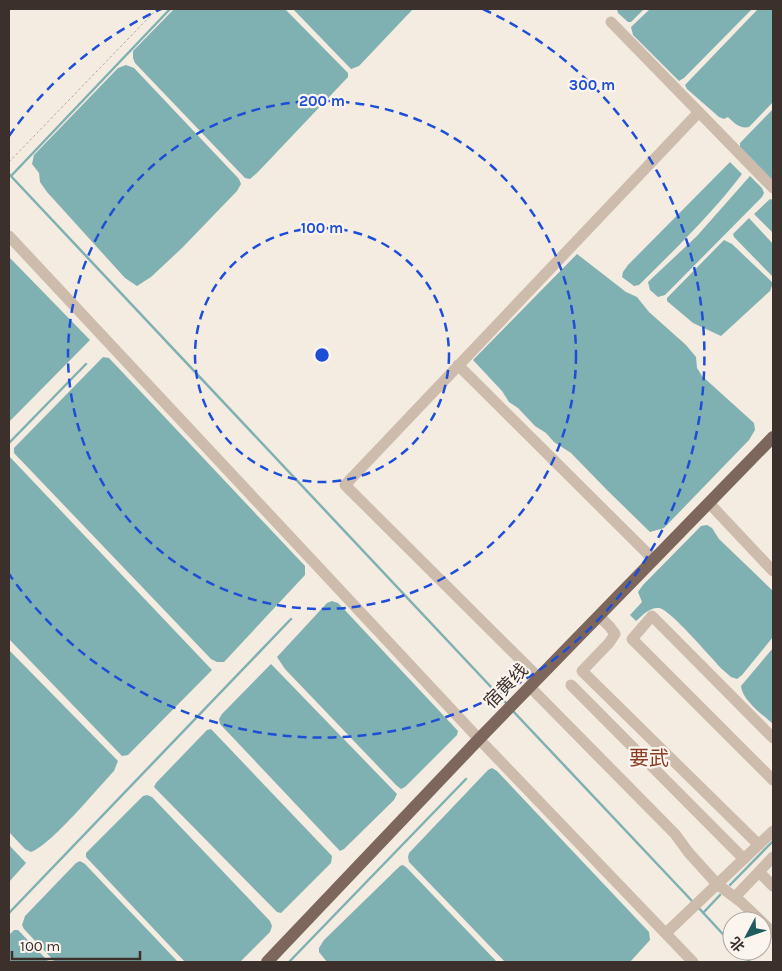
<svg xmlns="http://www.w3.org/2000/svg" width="782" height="971" viewBox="0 0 782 971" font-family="Karla,'Noto Sans SC',sans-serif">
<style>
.water{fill:#7fb0b2}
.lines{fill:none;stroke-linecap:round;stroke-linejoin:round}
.stream{stroke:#7fb0b2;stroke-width:2.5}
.path{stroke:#b9a596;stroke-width:1;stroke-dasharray:2.5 2.5;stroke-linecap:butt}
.minor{stroke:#cdbbac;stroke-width:11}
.major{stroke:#7d675c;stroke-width:12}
.ring{fill:none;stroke:#1d4ed8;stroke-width:2.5;stroke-dasharray:9 6}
.labels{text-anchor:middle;stroke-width:4.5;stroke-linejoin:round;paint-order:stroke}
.street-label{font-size:18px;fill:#3b302b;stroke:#fbf5ee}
.quarter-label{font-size:20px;fill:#8c3b22;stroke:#fbf5ee}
.centre{fill:#1d4ed8;stroke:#fbf5ee;stroke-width:2.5}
.ring-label{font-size:15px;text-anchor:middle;font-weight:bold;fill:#1d4ed8;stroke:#fbf5ee;stroke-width:4.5;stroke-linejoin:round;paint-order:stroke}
</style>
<rect width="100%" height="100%" fill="#f4ebe1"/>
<!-- water -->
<path class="water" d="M174,9H285L348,73V77L257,173L250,179L245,178L135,63L133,58V51Z
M293,9H413L359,66L351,69Z
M617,9H644L631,22H628L618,13Z
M650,9H752L684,78L679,81L633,35L631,27Z
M758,9H773V102L749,127C740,129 734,123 728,117L724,119L719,117L687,89L685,85Z
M126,65L134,68L239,179L241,184L237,191L182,248L151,277L137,286L125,278L47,192L40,182L39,173L32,164L34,155L118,68Z
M773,109V181L740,147V143Z
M730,162L742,174C712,214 675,249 639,285L634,286L622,277L623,272L628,265Z
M750,176L762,188L764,193L762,197L665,295L658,297L650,290L648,282L697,236Z
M770,199L773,200V233L754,214Z
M749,218L773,244V277L734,237L733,234Z
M724,240L732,244L773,283L770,291L721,336L693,323L667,301V298Z
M577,254L626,292L637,297L649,312L686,345L696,357L697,368L702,376L754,423L755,430L749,440L664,528L650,532L607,490L571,453L554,442L546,433L535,426L518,408L509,402L502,391L473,360Z
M9,257L90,340L9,422Z
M103,357L109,358L305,566V575L224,662H217L211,659L14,453V448Z
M9,456L212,670L128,755L122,756L9,639Z
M707,525L712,528L719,539L773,591V637L742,675L737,679L731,677L723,670C712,659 670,609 659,608C649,607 642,616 636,621L630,615L642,602L638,592L643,585L701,526Z
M332,601L338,603L341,606L458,731L457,735L405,787L401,789L396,785L285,669L277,657L327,603Z
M773,648V724C763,715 742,700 741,686Z
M9,650L118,761L114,771C97,789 51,845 31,852L25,849L9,832Z
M271,664L397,794L394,800L344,849L340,851L220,724L219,719L222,714Z
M211,729L332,856L331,863L281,913L277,912L154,787L156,783L207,730Z
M492,768L497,771L649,932L650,940L630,962H505L409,862L408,857L409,853L488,770Z
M147,795L152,797L270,921L272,926L270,932L240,962H185L86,857V853L143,796Z
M9,845L26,863L9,882Z
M80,861L85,864L178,962H55L24,929L22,925L25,916L76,863Z
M403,865L407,868L497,962H327L319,952V948L324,940L400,866Z
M14,930H18L49,962H9V935Z"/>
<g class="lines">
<!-- stream -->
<path class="stream" d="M9,174L507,704
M11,176L170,9
M9,443L86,364
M512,710L693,902
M730,885L773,841
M697,906L732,944
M9,913L291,619
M703,913L720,895
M739,951L750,962
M289,962L466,779"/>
<!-- path -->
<path class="path" d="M9,162L157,9"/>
<!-- minor -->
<path class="minor" d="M611,22L773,188
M9,236L479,739L693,962
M458,365L654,560
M709,503L773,571
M599,616L610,627L615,634L609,643L582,671L759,845
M539,678L345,485L699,112
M571,685L744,859
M530,687L675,834L689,853L717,884L741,902L761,921
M773,738L652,616L632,639L773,780
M759,872L773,886
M735,897L773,857
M762,922L773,933
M666,933L773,831"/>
<!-- major -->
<path class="major" d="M267,962L479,739L773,437"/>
</g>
<!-- distance rings -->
<g class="ring">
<circle cx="322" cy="355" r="127"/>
<circle cx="322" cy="355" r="254"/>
<path d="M9 136A382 382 0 0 1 161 9M483 9A382 382 0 1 1 9 574"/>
</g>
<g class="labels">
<!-- street labels -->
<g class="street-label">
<text transform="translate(506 686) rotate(-46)" y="6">宿黄线</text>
</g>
<!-- quarter labels -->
<g class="quarter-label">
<text x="649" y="765">要武</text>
</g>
</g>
<circle cx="322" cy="355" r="8" class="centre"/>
<g class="ring-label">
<text x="592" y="90">300 m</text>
<text x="322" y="106">200 m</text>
<text x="322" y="233">100 m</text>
</g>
<!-- border -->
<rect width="782" height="971" fill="none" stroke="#3b302b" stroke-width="20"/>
<!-- north arrow -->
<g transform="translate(747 936) rotate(229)"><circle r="24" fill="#fbf5ee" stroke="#aea6a0"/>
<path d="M0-4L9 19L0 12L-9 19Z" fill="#1f5a5e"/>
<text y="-8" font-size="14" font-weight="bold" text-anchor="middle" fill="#3b302b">北</text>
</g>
<!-- scale -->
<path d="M12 951v8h128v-8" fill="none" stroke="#3b302b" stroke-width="2.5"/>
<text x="20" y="951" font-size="15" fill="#3b302b" stroke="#fbf5ee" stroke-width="4" paint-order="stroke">100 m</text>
</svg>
